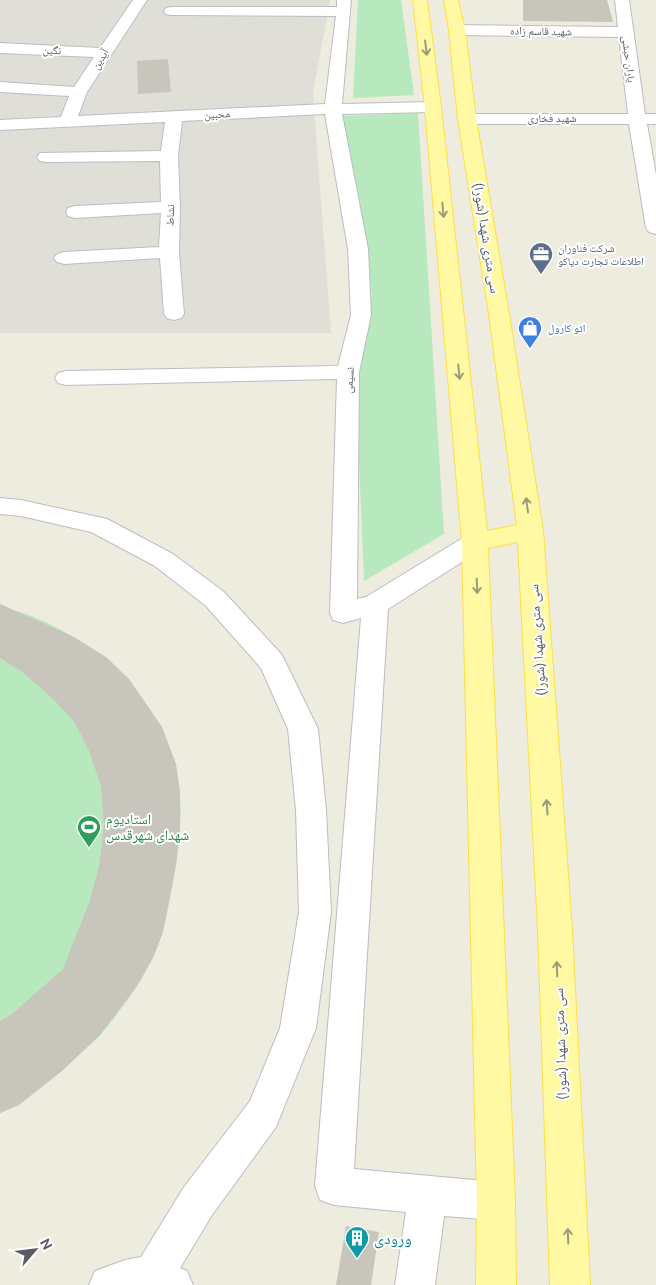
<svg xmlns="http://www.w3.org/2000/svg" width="656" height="1285" viewBox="0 0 656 1285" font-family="Ubuntu,'Noto Naskh Arabic',sans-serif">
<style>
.industrial{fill:#e0dfd7}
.green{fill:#b8e8bd}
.building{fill:#c8c5bc}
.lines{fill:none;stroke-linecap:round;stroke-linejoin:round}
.minor-casing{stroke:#babdc3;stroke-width:2}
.major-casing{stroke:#ffde47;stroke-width:2}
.minor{fill:#fff;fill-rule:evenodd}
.major{fill:#fff9a3;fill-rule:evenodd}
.oneway{stroke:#9b9b7c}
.labels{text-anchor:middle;stroke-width:4;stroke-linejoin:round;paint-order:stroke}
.far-street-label{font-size:11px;fill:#585c62;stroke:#fff}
.far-service-label{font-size:11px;fill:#4e5e75;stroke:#fff;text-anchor:start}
.far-shop-label{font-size:11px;fill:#366cbe;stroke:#fff;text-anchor:start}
.street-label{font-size:14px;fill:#585c62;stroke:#fff}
.leisure-label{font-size:14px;fill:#27864d;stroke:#fff;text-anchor:start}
.near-culture-label{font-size:16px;fill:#0d838f;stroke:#fff;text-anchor:start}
</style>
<rect width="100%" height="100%" fill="#edecdf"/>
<!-- industrial -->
<path class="industrial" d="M0,0H330L313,94L331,333H0Z"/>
<!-- green -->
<path class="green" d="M358,0H401L414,95L353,98Z
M418,113L444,534L364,581L356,389L372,294L361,208L342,116Z
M0,608C30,611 61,629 86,645C112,661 131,680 147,705C187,764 185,815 173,883C168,909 164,936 152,959C139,986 120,1012 101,1034C89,1047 74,1058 61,1069C41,1086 24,1103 0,1113Z"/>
<!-- building -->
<path class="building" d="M523,0H607L613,22L523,21Z
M168,59L171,92L138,94L137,61Z
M0,604L74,637L106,657L129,679L162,727L176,764L180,791V830L176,865L163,932L153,958L137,986L100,1035L62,1071L19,1105L0,1113V1021L12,1014L63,969L90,900L99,866L104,827L101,786L89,751L75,723L56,702L24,673L0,658Z
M346,1226L379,1232L371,1285H336Z"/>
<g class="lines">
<!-- minor casing -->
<g class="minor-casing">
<path id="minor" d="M133,0H147L87,92L78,116L325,104L336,16L171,15L166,14L164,11L166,8L171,7H337V0H351L342,104L433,102L439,103L441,107L439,111L433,112L342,114L368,249L371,315L359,372L357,599L366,597L466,536L475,533L484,536L488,542L484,548L388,609L354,1169L496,1182L510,1187L515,1201L510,1215L496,1220L444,1216L435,1285H395L406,1212L334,1205L320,1200L315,1186L361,618L343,623L333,620L330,613L337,379L66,385L58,383L55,378L58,373L66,371L338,366L351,315L348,249L325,114L182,121L178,156L180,207L179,252L184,314L181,318L174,320L167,318L164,314L160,258L64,264L57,262L54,258L57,254L64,252L159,247L161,213L75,218L68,216L66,212L68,208L75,206L161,202L160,161L46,162L40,161L37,157L40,153L161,151L165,122L0,130V120L61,117L69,96L0,92V82L74,87L94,57L0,53V43L100,48Z
M615,0H629L645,114H656V124H647L656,175V234L649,232L646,228L629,124H467L461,123L458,119L461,115L467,114H628L619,37L457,35L452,33L449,30L452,27L457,25L618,27Z
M0,498L21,500L107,519L173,554L224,592L282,655L318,729L326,810L331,912L316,1028L276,1127L212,1215L180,1268L187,1271L193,1285H89L95,1271L125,1260L141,1257L184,1187L250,1101L280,1028L299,912L296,810L288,729L261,668L206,606L155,566L91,532L21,516L0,514Z"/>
</g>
<!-- major casing -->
<g class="major-casing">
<path id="major" d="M413,0H427L441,107L487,531L517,525L489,314L458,119L449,30L444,0H458L465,30L476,119L509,314L543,531L572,929L590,1285H550L538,929L518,542L488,548L515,1201L516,1285H476L477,1201L462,542L425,107Z"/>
</g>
<!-- minor -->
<use href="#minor" class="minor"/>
<!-- major -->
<use href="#major" class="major"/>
</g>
<!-- one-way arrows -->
<defs><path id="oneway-shaft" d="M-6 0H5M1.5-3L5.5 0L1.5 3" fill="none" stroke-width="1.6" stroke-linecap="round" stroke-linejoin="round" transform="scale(1.25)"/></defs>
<g class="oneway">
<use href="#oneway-shaft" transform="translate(426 48) rotate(83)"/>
<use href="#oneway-shaft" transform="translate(443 210) rotate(85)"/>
<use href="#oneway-shaft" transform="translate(459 372) rotate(84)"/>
<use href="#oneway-shaft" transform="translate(527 505) rotate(-98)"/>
<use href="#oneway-shaft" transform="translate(477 586) rotate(88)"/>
<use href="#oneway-shaft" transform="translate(547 807) rotate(-94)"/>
<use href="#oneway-shaft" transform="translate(557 969) rotate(-92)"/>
<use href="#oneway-shaft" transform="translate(568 1236) rotate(-92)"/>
</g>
<!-- icons -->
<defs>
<g id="office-pin" transform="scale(1.25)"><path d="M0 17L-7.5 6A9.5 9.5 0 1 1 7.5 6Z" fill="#5c6f8a" stroke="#fff"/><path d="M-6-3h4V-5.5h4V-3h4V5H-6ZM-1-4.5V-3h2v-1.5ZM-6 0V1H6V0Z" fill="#fff"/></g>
<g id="shop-pin" transform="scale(1.25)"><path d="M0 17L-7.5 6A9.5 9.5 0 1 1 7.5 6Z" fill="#3f7fe0" stroke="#fff"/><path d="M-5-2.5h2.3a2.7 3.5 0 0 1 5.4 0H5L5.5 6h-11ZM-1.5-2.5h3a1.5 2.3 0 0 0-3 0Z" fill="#fff"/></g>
<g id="stadium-pin" transform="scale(1.25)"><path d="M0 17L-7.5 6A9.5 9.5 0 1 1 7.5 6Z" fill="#2e9e5b" stroke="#fff"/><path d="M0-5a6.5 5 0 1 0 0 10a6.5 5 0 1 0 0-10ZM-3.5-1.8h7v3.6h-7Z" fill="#fff"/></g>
<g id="building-pin" transform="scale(1.25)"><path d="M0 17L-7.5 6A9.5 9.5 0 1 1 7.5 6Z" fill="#0f9aa8" stroke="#fff"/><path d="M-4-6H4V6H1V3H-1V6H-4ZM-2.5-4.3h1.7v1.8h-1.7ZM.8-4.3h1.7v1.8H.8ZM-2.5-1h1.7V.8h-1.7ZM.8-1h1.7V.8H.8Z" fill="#fff"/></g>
</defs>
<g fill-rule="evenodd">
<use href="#office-pin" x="541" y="254"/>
<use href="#shop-pin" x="530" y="328"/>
<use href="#stadium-pin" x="89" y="827"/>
<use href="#building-pin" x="357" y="1238"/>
</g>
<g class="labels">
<!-- far-street labels -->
<g class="far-street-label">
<text transform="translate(541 31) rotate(1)" y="4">شهید قاسم زاده</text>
<text transform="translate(52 50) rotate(3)" y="4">نگین</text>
<text transform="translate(100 59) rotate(-57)" y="4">آیدین</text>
<text transform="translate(629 59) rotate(83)" y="4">یاران حبشی</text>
<text transform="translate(217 114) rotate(-3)" y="4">محبین</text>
<text x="552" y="122">شهید فخاری</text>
<text transform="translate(170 215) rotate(-88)" y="4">نشاط</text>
<text transform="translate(349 380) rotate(-86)" y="4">نسیمی</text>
</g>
<!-- far-service labels -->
<g class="far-service-label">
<text x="558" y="252">شرکت فناوران<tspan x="558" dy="13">اطلاعات تجارت دیاکو</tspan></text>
</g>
<!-- far-shop labels -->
<g class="far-shop-label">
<text x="548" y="332">اتو کارول</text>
</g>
<!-- street labels -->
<g class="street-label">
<text transform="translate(487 238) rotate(81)" y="5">سی متری شهدا (شورا)</text>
<text transform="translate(537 640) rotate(-94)" y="5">سی متری شهدا (شورا)</text>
<text transform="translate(560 1044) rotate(-92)" y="5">سی متری شهدا (شورا)</text>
</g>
<!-- leisure labels -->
<g class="leisure-label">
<text x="106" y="824">استادیوم<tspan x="106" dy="16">شهدای شهرقدس</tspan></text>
</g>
<!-- near-culture labels -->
<g class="near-culture-label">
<text x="374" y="1244">ورودی</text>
</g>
</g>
<!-- north arrow -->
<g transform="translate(35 1250) rotate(62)" stroke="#ffffff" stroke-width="4" paint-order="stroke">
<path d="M0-4L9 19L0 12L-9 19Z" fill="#585c62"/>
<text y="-8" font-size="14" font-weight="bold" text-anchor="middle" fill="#585c62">N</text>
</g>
</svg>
